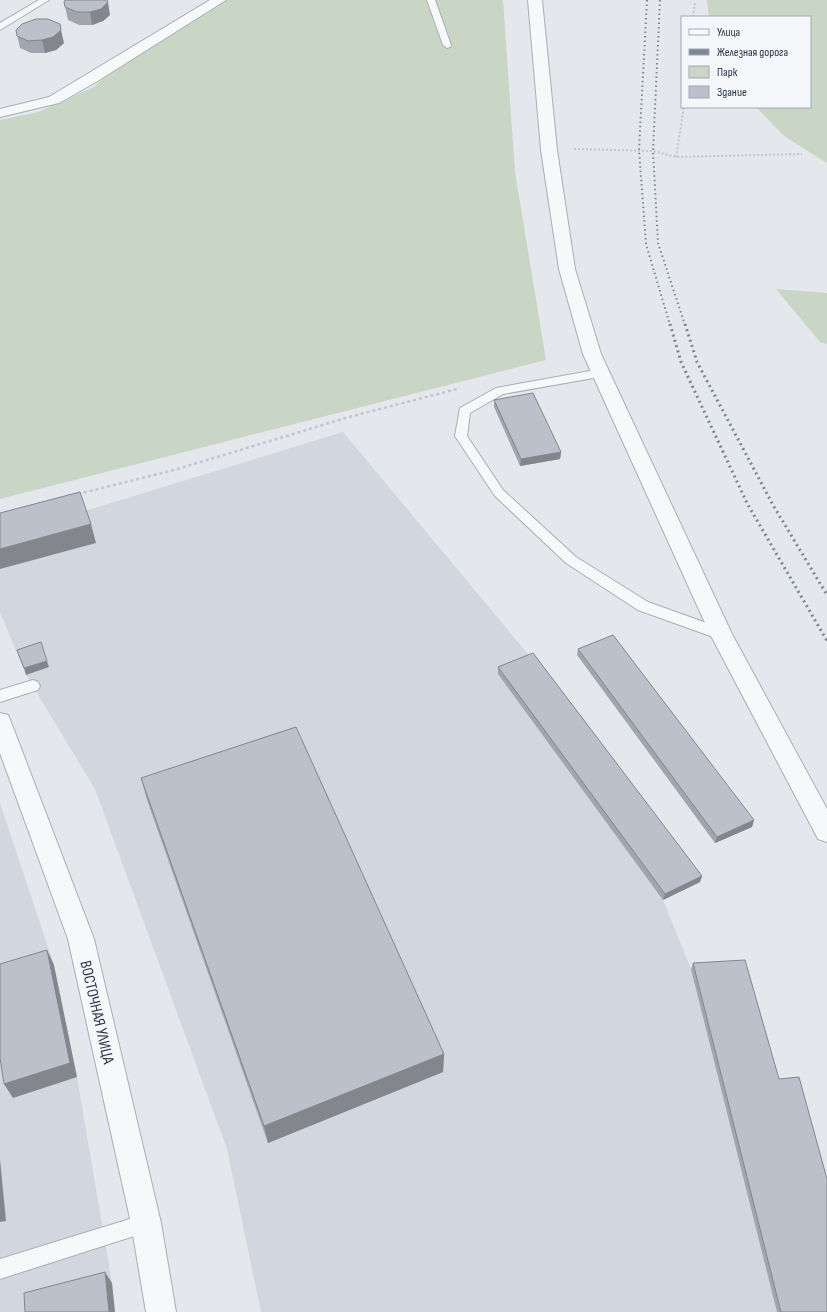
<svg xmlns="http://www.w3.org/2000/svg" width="827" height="1312" viewBox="0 0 827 1312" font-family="'Sofia Sans Condensed',sans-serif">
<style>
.built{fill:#d2d6de}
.green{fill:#c9d6c5}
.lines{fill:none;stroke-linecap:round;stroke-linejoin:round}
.lane-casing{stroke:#a9aeb7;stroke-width:2}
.street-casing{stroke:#a9aeb7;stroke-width:2}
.path-far1{stroke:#c2c5cb;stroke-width:2;stroke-dasharray:2 2;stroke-linecap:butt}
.path{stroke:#c2c5cb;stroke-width:2.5;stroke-dasharray:3 3;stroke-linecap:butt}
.lane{fill:#f7f8fa;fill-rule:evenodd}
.street{fill:#f7f8fa;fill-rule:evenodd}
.rail-far1{stroke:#7d8696;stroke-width:2;stroke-dasharray:1.5 3;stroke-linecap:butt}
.rail{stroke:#7d8696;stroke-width:3;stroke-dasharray:2 3.5;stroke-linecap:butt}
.wall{fill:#a1a5ae}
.shaded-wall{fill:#83868d}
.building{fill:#bbc0ca;stroke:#83868d}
.labels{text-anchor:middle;stroke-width:4;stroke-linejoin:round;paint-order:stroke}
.near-street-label{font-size:16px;fill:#2b3445;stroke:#f4f6f9}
</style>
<rect width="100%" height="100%" fill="#e4e7ec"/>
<!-- built -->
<path class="built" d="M343,432L532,659L663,900L691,969L743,966L827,1312H261L227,1149L95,789L26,675L0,612V534L85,511Z
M0,803L54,965L77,1077L112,1283L115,1312H0Z"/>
<!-- green -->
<path class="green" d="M227,0H503L515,172L546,360L0,499V120L38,112L94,87L109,73Z
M707,0H827V163L784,136L756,107H810V17H709Z
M776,289L827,293V344L820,342Z"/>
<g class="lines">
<!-- lane casing -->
<g class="lane-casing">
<path id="lane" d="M39,0H49L0,30V23Z
M427,0H435L451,45L450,47L447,48L443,45Z
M601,369L605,370L607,373L605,376L503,394L470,413L467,436L503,490L576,557L648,602L726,630L728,634L726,638L721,639L716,638L638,610L566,563L495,496L455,436L460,408L496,388Z
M33,680L38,682L40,686L38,690L0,702V690Z
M146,1214L153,1216L155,1223L153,1230L0,1279V1259Z"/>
</g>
<!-- street casing -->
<g class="street-casing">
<path id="street" d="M210,0H226L96,82L59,103L0,117V109L49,97Z
M528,0H542L557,150L575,269L601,354L732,634L827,809V842L818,839L710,634L583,354L559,269L541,150Z
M0,713L8,715L11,722L94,939L161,1223L176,1312H146L131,1223L68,939L0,753Z"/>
</g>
<!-- path-far1 -->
<path class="path-far1" d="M693,17L695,2
M574,149L653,151L676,157L802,154
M676,157L684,107"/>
<!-- path -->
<path class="path" d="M78,494L174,470L349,417L457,389"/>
<!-- lane -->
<use href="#lane" class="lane"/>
<!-- street -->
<use href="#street" class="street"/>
<!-- rail-far1 -->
<path class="rail-far1" d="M647,0L639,150L646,244L670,325
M660,0L653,151L658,243L685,325"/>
<!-- rail -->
<path class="rail" d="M670,324L681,362L747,503L827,641
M685,324L697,362L773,505L827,595"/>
</g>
<!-- wall -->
<path class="wall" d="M64,2L110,15L103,21L92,25H79L68,20Z
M16,30L64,43L56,50L45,53H31L20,48Z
M494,400L561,452L560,459L520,466L494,407Z
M578,649L754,820L752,827L715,843L577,655Z
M498,667L702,876L700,882L663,900L498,674Z
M141,778L444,1054L443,1072L268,1143L147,800Z
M693,963L779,1079L827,1312H777L691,969Z"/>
<!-- shaded-wall -->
<path class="shaded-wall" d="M108,2L110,15L103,21L92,25L90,12Z
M61,30L64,43L56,50L45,53L42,40Z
M561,452L560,459L520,466L521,459Z
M91,524L96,543L0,569V549Z
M47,661L49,667L26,675L24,668Z
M754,820L752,827L715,843L717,837Z
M702,876L700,882L663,900L665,894Z
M47,950L54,965L77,1077L13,1098L4,1084Z
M444,1054L443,1072L268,1143L264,1126Z
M0,1159L6,1221L0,1222Z
M105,1272L112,1283L115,1312H109Z"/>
<!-- building -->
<path class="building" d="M65,0H107L108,2L101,9L90,12H77L65,7L64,2Z
M36,19H48L60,24L61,30L53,37L42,40L28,41L17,36L16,30L22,24Z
M533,393L561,452L521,459L494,400Z
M80,492L91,524L0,549V513Z
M613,635L754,820L717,837L578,649Z
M41,642L47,661L24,668L17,650Z
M533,653L702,876L665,894L498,667Z
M296,727L444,1054L264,1126L141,778Z
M47,950L70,1063L4,1084L0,1058V964Z
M745,960L779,1079L799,1077L827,1179V1312H781L693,963Z
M105,1272L109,1312H25L24,1293Z"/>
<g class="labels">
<!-- near-street labels -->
<g class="near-street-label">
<text transform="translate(98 1012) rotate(77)" y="6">ВОСТОЧНАЯ УЛИЦА</text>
</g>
</g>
<!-- legend -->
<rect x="681" y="16" width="130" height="92" fill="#f4f6f9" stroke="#a4a8b1"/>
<rect x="689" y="29" width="20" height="6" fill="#f7f8fa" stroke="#a4a8b1"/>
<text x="717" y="36" font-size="12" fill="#2b3445">Улица</text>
<rect x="689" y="49" width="20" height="6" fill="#7d8696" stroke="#a4a8b1"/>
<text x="717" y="56" font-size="12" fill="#2b3445">Железная дорога</text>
<rect x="689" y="66" width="20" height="12" fill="#c9d6c5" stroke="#a4a8b1"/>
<text x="717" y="76" font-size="12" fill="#2b3445">Парк</text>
<rect x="689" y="86" width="20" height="12" fill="#bbc0ca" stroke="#a4a8b1"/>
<text x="717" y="96" font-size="12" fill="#2b3445">Здание</text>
</svg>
